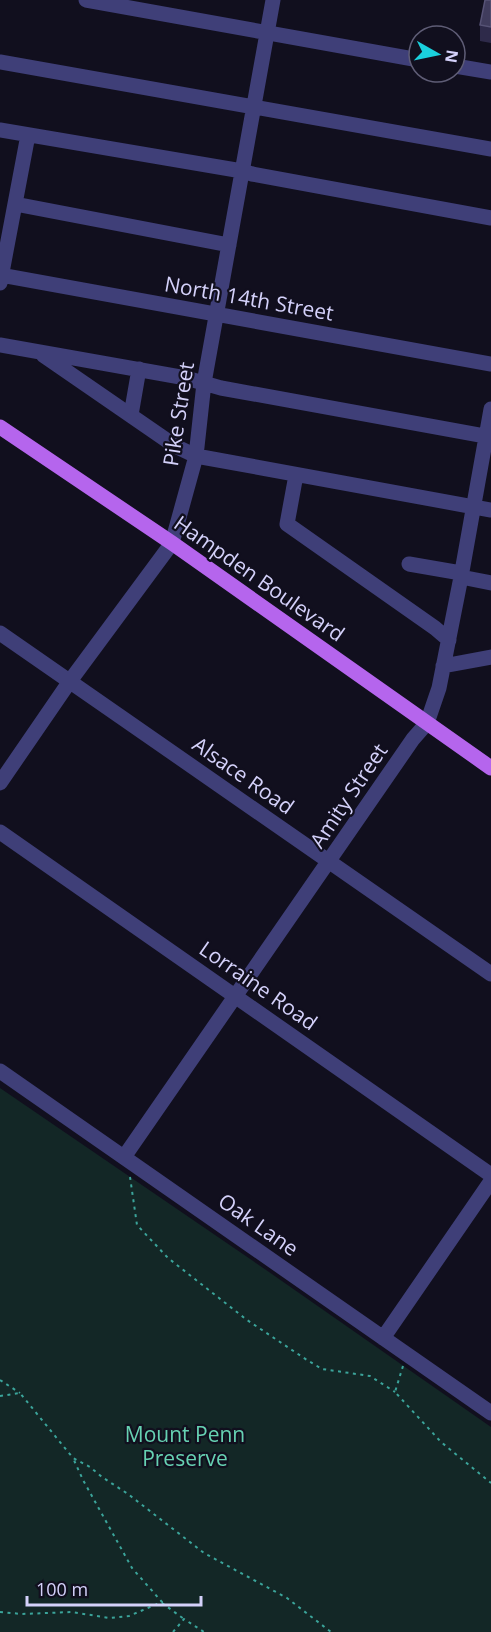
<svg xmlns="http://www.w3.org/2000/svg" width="491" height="1632" viewBox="0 0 491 1632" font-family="'Open Sans',sans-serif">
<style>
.green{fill:#132726}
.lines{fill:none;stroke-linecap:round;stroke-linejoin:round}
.path{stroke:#3ba49a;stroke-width:2;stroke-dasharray:3 4.5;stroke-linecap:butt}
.minor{stroke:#3f3f78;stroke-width:15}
.major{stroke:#b565ed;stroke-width:15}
.wall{fill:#2e2a4a}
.building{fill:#403c5d;stroke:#575376;stroke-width:1.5}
.labels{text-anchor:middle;stroke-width:4.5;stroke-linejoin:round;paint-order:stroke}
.street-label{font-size:21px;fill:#d4d1fa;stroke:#110f1e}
.park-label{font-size:21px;fill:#66d1b2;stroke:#110f1e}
</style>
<rect width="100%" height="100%" fill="#110f1e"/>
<!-- green -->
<path class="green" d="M0,1088L269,1272L491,1427V1632H0Z"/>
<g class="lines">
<!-- path -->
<path class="path" d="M130,1177L137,1225L168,1258L247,1320L307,1360L322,1369L370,1376L395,1392
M403,1366L395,1392L441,1442L491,1483
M0,1380L20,1393
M0,1396L20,1393L73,1458L90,1467L102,1477L128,1494L204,1553L287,1598L331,1632
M162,1603L184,1619
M0,1612L22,1614L72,1612L109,1618L129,1616L162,1602L132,1568L83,1480L73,1458
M173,1632L184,1619L204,1632"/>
<!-- minor -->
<path class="minor" d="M86,0L419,60
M0,62L491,149
M455,66L491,72
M0,130L242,171L252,174L491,218
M15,204L229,245
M0,275L491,364
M0,283L28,135
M0,345L186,378L221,388L491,437
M43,355L175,446L196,456L491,510
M131,415L139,369
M296,475L287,524L435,628L449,640
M409,564L461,573
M461,577L491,583
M0,633L491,974
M443,666L491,657
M0,783L70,681L172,543L196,456L204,383L273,0
M0,832L491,1175
M0,1071L491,1413
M124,1157L413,739L427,723L439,688L461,577L491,409
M383,1338L491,1181"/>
<!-- major -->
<path class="major" d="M0,427L172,543L491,768"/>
</g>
<!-- wall -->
<path class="wall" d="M491,0V43L480,41V25Z"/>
<!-- building -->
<path class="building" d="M485,0H491V27L480,25Z"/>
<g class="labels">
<!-- street labels -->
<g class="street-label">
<text transform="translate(249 299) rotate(10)" y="7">North 14th Street</text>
<text transform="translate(179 414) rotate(-81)" y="7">Pike Street</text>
<text transform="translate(259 579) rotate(35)" y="7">Hampden Boulevard</text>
<text transform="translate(243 776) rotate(35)" y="7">Alsace Road</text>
<text transform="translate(349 796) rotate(-56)" y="7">Amity Street</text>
<text transform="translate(258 986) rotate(35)" y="7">Lorraine Road</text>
<text transform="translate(258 1225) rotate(35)" y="7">Oak Lane</text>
</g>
<!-- park labels -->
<g class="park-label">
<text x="185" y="1442">Mount Penn<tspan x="185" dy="24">Preserve</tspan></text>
</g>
</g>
<!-- north arrow -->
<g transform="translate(437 54) rotate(99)"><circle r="28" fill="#110f1e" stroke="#5f5d76" stroke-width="1.5"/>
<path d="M0-4.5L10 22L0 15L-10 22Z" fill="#1ad0dd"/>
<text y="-9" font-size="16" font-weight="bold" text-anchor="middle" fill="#d4d1fa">N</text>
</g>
<!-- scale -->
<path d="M27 1596v9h174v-9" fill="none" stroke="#d4d1fa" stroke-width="3"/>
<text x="36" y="1596" font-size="18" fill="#d4d1fa" stroke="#110f1e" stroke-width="4.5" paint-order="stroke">100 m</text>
</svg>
